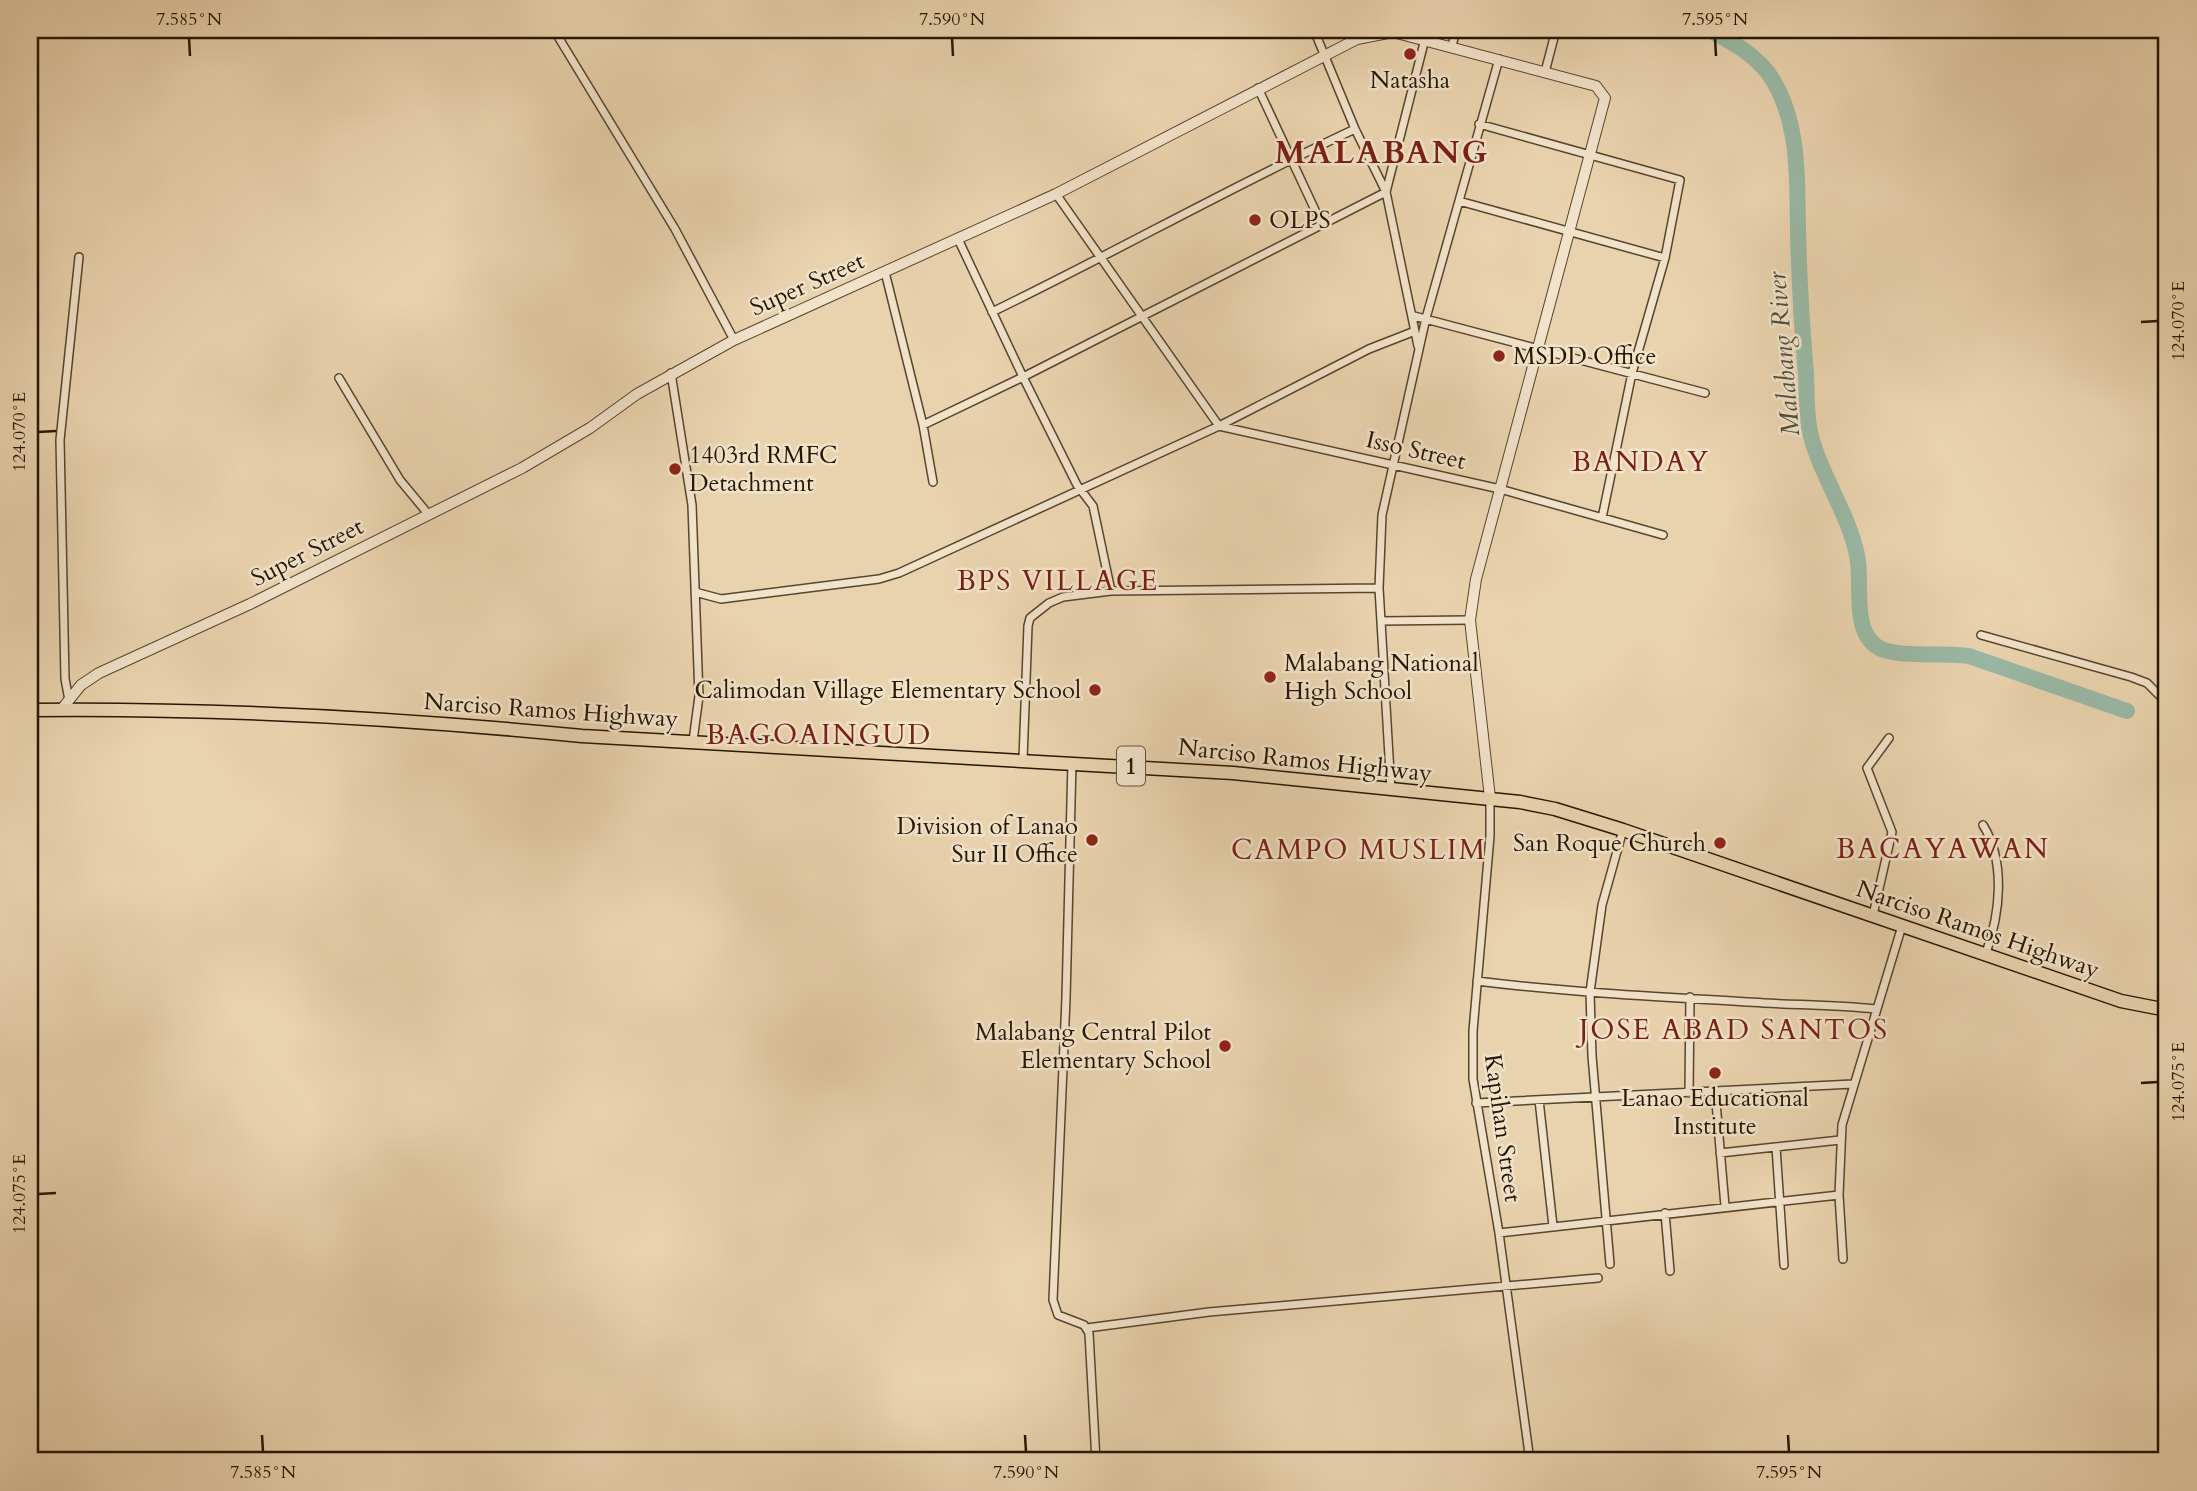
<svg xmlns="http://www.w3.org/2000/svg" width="2197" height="1491" viewBox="0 0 2197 1491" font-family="Cardo,serif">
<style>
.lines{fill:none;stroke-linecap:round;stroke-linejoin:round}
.river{stroke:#99b9a6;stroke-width:16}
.minor-casing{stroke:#57452c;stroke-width:10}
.tertiary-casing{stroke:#57452c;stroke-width:12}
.trunk-casing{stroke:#261600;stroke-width:15}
.minor{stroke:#f1e2ca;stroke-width:7}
.tertiary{stroke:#f1e2ca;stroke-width:10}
.trunk{stroke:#e9d3ae;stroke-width:12}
.ticks{fill:none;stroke:#261600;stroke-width:2.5}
.poi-dot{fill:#8f2418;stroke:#f1e2ca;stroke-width:2.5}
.labels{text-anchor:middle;stroke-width:5;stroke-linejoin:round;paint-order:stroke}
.shield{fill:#f1e2ca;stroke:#63533d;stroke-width:2}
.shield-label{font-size:23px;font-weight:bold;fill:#261600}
.poi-label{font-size:24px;fill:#261600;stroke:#f1e2ca;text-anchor:start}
.street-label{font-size:24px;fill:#261600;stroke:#f1e2ca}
.water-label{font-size:26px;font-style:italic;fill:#4e4f3a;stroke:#f1e2ca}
.quarter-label{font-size:28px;letter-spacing:2px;fill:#7a1f14;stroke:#f1e2ca}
.district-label{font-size:32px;font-weight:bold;letter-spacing:2px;fill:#7a1f14;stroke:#f1e2ca}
.neatline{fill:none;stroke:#261600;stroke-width:2.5}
.ticks-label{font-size:18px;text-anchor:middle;fill:#261600}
</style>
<rect width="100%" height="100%" fill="#e9d3ae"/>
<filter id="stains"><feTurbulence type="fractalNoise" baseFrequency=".00286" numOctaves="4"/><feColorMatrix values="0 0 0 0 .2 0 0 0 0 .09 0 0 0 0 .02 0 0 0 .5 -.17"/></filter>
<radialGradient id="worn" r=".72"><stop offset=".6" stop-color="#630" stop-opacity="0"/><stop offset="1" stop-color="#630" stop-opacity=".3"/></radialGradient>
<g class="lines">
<!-- river -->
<path class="river" d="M1709,30C1733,42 1761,58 1774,82C1800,127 1797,181 1798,232C1799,279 1802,327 1806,374C1807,393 1806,414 1810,432C1820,475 1848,512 1857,555C1863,581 1851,628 1876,646C1894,659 1944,652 1969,656L2127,711"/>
<!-- minor casing -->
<g class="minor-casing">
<path id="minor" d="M554,30L675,229L734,340
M1314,30L1355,129L1386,192L1418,346
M1452,46L1456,30
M1545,72L1556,30
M1258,88L1322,225
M1479,124L1680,180L1665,258L1632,373L1602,518
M1056,194L1219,426L1500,489L1663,535
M1459,201L1665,258
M959,241L1023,377L1077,485L1093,506L1111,591
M885,272L923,425L933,482
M992,312C1114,253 1232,186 1355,129
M1414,316L1705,393
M671,373L692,505L699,696L693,741
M339,378L400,480L429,515
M923,425L1023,377L1386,192L1425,39
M695,592L721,599L879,579L899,573L1219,426L1369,349L1415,331
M1381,621L1470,620
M1981,635L2131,677L2147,683L2167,703
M69,700L65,679L60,440L79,257
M1023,759L1028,626L1030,618L1049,603L1063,597L1111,591L1379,588
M1072,762L1066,998L1053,1300L1058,1315L1084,1325L1089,1333L1096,1461
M1391,790L1379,588L1382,515L1426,318L1499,59
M1490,799V836L1473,1031V1079L1499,1233L1530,1461
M1983,825C2006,862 2000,914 1986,953
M1873,915L1892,832L1867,768L1889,738
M1477,981C1572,993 1668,997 1764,1003C1801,1005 1838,1005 1875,1009
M1715,1091L1725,1206
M1689,1093L1690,997
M1539,1100L1553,1226
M1476,1103L1853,1084
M1776,1147L1784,1265
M1720,1153L1840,1140
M1665,1213L1670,1271
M1499,1233L1839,1195
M1843,1259L1839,1195L1842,1125L1902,926
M1610,1264L1592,1056L1590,992L1602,905L1623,830
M1087,1328L1209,1312L1598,1278"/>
</g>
<!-- tertiary casing -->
<g class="tertiary-casing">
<path id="tertiary" d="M61,710L81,685L99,673L250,604L522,468L590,428L637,394L734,340L1056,194L1357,39L1393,32L1596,86L1605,98L1476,579L1470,620L1490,798"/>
</g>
<!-- trunk casing -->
<g class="trunk-casing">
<path id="trunk" d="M30,710C214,708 399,718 582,736L1233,773L1520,802L1555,809L1623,830L2121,1001L2167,1010"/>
</g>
<!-- minor -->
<use href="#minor" class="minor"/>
<!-- tertiary -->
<use href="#tertiary" class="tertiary"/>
<!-- trunk -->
<use href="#trunk" class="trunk"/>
</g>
<!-- ticks -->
<path class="ticks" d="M189,38L190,56M952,38L953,56M1715,38L1716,56M2141,322L2158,321M38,432L56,431M2141,1083L2158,1082M38,1194L56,1193M262,1435L263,1452M1025,1435L1026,1452M1788,1435L1789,1452"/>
<!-- markers -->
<g class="poi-dot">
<circle cx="1410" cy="54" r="7"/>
<circle cx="1255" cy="220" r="7"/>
<circle cx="1499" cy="356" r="7"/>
<circle cx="675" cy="469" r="7"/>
<circle cx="1270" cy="677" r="7"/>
<circle cx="1095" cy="690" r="7"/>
<circle cx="1092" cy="840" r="7"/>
<circle cx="1720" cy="843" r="7"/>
<circle cx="1225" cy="1046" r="7"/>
<circle cx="1715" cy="1073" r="7"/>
</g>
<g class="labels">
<!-- shield labels -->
<rect class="shield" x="1117" y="746.5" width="28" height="39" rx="5"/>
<g class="shield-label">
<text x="1131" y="774">1</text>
</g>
<!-- poi labels -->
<g class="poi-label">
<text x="1410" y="88" text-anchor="middle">Natasha</text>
<text x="1269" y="228">OLPS</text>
<text x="1513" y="364">MSDD Office</text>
<text x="689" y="463">1403rd RMFC<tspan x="689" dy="28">Detachment</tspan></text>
<text x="1284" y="671">Malabang National<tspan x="1284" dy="28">High School</tspan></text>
<text x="1081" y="698" text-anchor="end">Calimodan Village Elementary School</text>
<text x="1078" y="834" text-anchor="end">Division of Lanao<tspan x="1078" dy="28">Sur II Office</tspan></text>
<text x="1706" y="851" text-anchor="end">San Roque Church</text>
<text x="1211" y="1040" text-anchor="end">Malabang Central Pilot<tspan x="1211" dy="28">Elementary School</tspan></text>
<text x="1715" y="1106" text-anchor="middle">Lanao Educational<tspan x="1715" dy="28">Institute</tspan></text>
</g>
<!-- street labels -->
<g class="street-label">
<text transform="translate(807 284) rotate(-24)" y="8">Super Street</text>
<text transform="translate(1416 450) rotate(13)" y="8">Isso Street</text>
<text transform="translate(307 552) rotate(-27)" y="8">Super Street</text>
<text transform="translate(551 710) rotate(4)" y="8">Narciso Ramos Highway</text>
<text transform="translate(1305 760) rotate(6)" y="8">Narciso Ramos Highway</text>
<text transform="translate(1978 929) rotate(19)" y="8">Narciso Ramos Highway</text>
<text transform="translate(1503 1128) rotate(82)" y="8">Kapihan Street</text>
</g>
<!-- water labels -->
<g class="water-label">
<text transform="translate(1783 354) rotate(-95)" y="9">Malabang River</text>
</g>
<!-- quarter labels -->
<g class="quarter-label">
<text x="1641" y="471">BANDAY</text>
<text x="1058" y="590">BPS VILLAGE</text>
<text x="819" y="744">BAGOAINGUD</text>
<text x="1943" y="858">BACAYAWAN</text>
<text x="1359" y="859">CAMPO MUSLIM</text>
<text x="1734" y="1039">JOSE ABAD SANTOS</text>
</g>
<!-- district labels -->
<g class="district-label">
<text x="1382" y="163">MALABANG</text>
</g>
</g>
<!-- margin -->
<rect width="2197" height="1491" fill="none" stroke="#e9d3ae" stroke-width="77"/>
<rect x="38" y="38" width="2120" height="1414" class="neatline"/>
<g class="ticks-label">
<text x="189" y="25">7.585°N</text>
<text x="952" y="25">7.590°N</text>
<text x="1715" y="25">7.595°N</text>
<text transform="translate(2178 321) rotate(-90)" y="6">124.070°E</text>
<text transform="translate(19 432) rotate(-90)" y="6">124.070°E</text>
<text transform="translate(2178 1082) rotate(-90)" y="6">124.075°E</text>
<text transform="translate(19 1194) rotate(-90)" y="6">124.075°E</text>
<text x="263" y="1478">7.585°N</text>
<text x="1026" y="1478">7.590°N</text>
<text x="1789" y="1478">7.595°N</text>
</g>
<rect width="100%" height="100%" filter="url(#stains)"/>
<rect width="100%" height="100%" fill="url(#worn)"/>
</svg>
